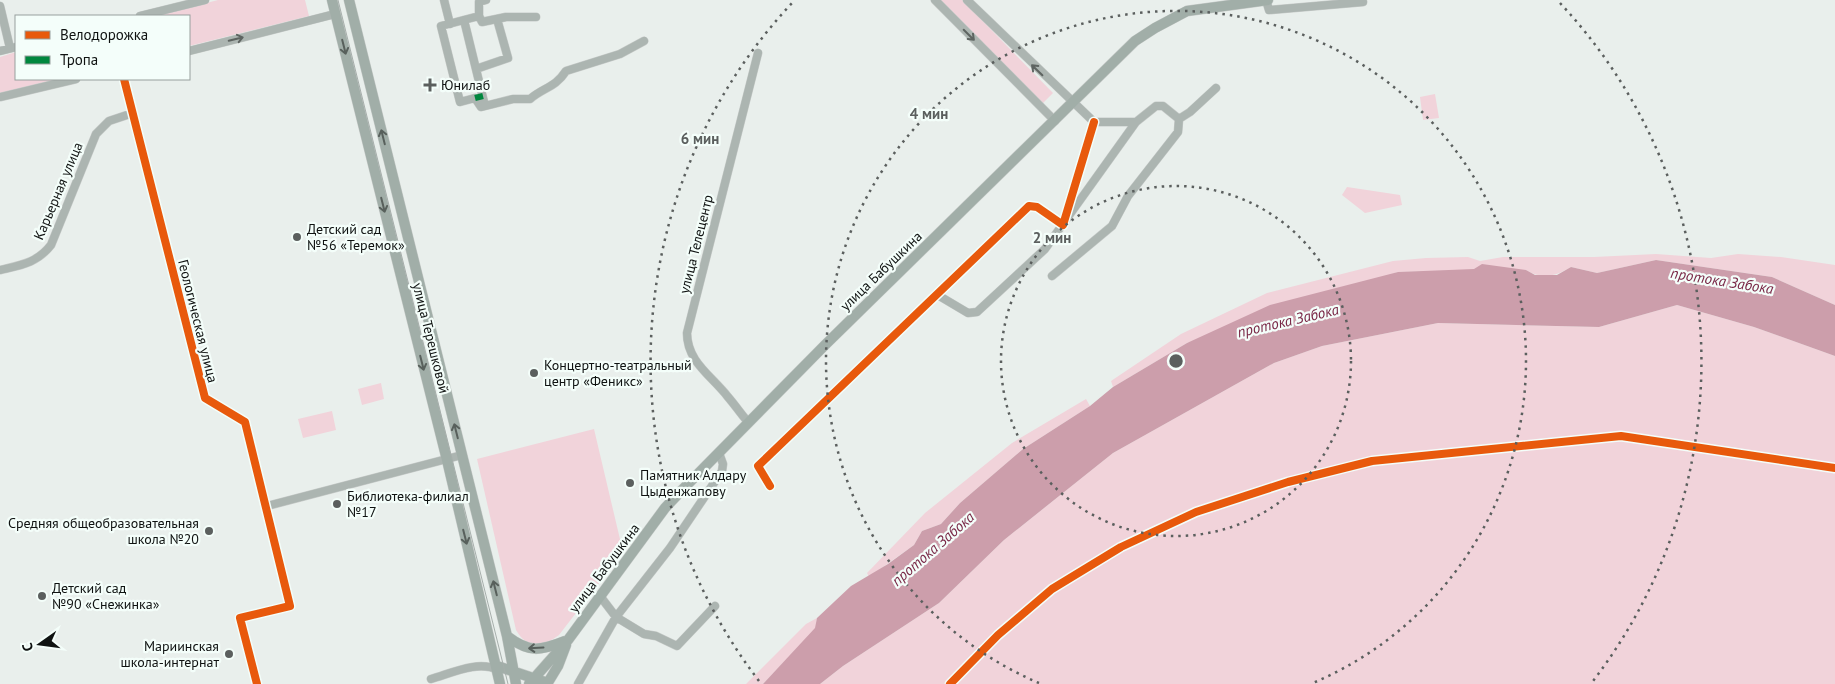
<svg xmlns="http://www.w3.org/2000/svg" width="1835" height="684" viewBox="0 0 1835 684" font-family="'PT Sans',sans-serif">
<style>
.green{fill:#f1d3da}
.water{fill:#cc9eab}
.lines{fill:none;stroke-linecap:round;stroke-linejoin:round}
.minor-casing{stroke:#c7cbc9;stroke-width:9}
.major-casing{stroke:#c7cbc9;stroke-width:11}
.minor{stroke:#acb5b1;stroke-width:8}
.major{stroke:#a1aea8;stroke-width:10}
.tram{stroke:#a6aeab;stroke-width:1}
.quiet{stroke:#00873e;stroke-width:6;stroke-dasharray:12 6;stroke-linecap:butt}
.cycleway-casing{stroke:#f4fefa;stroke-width:11}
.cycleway{stroke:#e8590c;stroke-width:8}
.oneway{stroke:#5e6461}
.oneway2{stroke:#58605c}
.ring{fill:none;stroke:#5b5f5e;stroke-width:2.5;stroke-dasharray:2.5 5}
.poi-dot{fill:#5b5f5e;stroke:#f4fefa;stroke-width:2}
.labels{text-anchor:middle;stroke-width:4.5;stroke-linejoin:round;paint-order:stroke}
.poi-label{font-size:14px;fill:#0f1211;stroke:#f4fefa;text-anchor:start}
.street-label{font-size:14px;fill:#0f1211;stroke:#f4fefa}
.water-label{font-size:15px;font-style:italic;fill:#792746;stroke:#f4fefa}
.centre{fill:#5b5f5e;stroke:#f4fefa;stroke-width:2.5}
.ring-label{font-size:15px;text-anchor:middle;font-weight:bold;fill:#5b5f5e;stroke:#f4fefa;stroke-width:4.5;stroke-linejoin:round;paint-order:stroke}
</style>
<rect width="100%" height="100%" fill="#e9efec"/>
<!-- green -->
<path class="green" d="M218,0H305L309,16L189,46V16H156Z
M940,0H962L1053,93L1042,104Z
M16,52V79H59L0,93V57Z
M1435,94L1439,118L1423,120L1420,97Z
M1347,187L1400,195L1402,205L1365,213L1342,195Z
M1656,254L1711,258L1738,254L1781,257L1835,265V305L1772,277L1656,260L1597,273L1571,267C1556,276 1542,280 1526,270L1398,272L1187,343L1113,387L1111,381L1181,334L1267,293L1393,261L1426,258L1468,257L1480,261L1503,257H1594Z
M1677,305L1754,327L1835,356V684H820L843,666L939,603L1004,540L1113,453L1274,363L1322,346L1438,323L1599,327Z
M381,383L384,399L362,405L358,389Z
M1086,399L1090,406L1023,449L960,503L941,524L922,531L914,545L869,577L867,573L925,513L1012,443Z
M332,411L336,430L303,438L298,419Z
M594,429L623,552L559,635C543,647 527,650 516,630L477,459Z
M817,618L816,628L763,684H746L806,624Z"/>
<!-- water -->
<path class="water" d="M1656,260L1772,277L1835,305V356L1754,327L1677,305L1599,327L1438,323L1322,346L1274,363L1113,453L1004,540L939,603L843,666L820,684H763L815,628L817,618L851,586L888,564L914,545L922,531L941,524L960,503L1023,449L1090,406L1113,387L1187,343L1270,305L1398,272L1474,269L1482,264L1526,270L1535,275H1557L1571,267L1597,273Z"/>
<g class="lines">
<!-- minor casing -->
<g class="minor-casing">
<path id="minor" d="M444,0L450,24
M486,0L479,2V16L482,22L506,17H536
M935,0L1055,121
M967,0L1094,122H1136L1156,106H1163L1179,119L1178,132L1128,196L1112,226L1052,276
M1266,0L1269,10L1363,2
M0,6L10,48
M140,16L205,0
M479,16L441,26L460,102L475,98L481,107L513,99H530C544,87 555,88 566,71L620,54L644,41
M464,20L485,106
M0,51L16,47
M189,51L335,14
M476,69L508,58L497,19
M124,79L205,398L245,422L290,606L240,618L257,684
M0,97L76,79
M1179,119L1190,112L1216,88
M0,270C21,265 37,263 51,245L96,134L109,121L133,113
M936,294L968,313L977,312L1045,249L1136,122
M748,422C741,414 735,405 728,397C712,376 687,362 687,333L758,53
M770,486L758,466L1029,206L1037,207L1063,225L1094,122
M267,506L462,455
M600,596L616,617L644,634L656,636L677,646L715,606
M431,679C452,673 478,660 498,670
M578,684L616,617L670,548L722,471L723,464L719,453
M950,684L998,635L1052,589L1121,547L1196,512L1288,482L1372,461L1621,436L1835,468"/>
</g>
<!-- major casing -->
<g class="major-casing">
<path id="major" d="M332,0L447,460L500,684
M349,0L507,636L516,684
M507,636C529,653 540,651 565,641
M497,666L548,683
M529,684L568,640L665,508L681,491L825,345L1135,41L1155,28L1187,11L1268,0
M547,684L558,666L566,645"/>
</g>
<!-- minor -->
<use href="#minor" class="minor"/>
<!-- major -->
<use href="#major" class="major"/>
<!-- tram -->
<path class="tram" d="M338,0L508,684"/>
<!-- quiet -->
<path class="quiet" d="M475,98L483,96"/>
<!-- cycleway casing -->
<g class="cycleway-casing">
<path id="cycleway" d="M124,79L205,398L245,422L290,606L240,618L257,684
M770,486L758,466L1029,206L1037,207L1063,225L1094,122
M950,684L998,635L1052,589L1121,547L1196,512L1288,482L1372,461L1621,436L1835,468"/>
</g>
<!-- cycleway -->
<use href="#cycleway" class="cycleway"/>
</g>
<!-- one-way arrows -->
<defs><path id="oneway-shaft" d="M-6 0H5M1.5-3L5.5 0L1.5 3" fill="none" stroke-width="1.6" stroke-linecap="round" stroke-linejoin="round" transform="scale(1.25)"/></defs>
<g class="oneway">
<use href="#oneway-shaft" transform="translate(969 35) rotate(45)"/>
<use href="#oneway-shaft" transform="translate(236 39) rotate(-14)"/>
<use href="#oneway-shaft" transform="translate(1037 70) rotate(-136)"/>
</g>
<g class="oneway2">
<use href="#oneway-shaft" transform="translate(344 47) rotate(76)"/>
<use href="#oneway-shaft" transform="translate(383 137) rotate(-104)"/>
<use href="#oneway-shaft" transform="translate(383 205) rotate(76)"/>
<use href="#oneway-shaft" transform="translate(422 363) rotate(76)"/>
<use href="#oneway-shaft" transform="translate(456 431) rotate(-104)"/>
<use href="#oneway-shaft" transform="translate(465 537) rotate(76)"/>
<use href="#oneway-shaft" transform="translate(495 588) rotate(-104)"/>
<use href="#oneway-shaft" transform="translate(536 648) rotate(177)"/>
</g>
<!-- distance rings -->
<g class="ring">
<circle cx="1176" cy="361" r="175"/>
<path d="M1039 683A350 350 0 1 1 1313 683"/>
<path d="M759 681A525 525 0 0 1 792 3M1560 3A525 525 0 0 1 1593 681"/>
</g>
<!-- markers -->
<g class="poi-dot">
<path d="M427.5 77.5h5v5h5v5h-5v5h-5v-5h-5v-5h5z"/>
<circle cx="297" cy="237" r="5"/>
<circle cx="534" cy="373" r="5"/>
<circle cx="630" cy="483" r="5"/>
<circle cx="337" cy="504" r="5"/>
<circle cx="209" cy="531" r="5"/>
<circle cx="42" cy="596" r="5"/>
<circle cx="229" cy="654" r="5"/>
</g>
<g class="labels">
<!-- poi labels -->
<g class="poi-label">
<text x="441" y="90">Юнилаб</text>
<text x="307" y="234">Детский сад<tspan x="307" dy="16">№56 «Теремок»</tspan></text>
<text x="544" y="370">Концертно-театральный<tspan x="544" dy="16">центр «Феникс»</tspan></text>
<text x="640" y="480">Памятник Алдару<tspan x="640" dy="16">Цыденжапову</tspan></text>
<text x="347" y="501">Библиотека-филиал<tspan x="347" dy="16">№17</tspan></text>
<text x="199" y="528" text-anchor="end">Средняя общеобразовательная<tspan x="199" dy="16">школа №20</tspan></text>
<text x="52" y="593">Детский сад<tspan x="52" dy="16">№90 «Снежинка»</tspan></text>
<text x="219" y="651" text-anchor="end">Мариинская<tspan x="219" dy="16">школа-интернат</tspan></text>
</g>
<!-- street labels -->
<g class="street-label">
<text transform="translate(58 191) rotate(-67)" y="5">Карьерная улица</text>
<text transform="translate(696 244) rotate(-76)" y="5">улица Телецентр</text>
<text transform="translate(881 271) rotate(-44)" y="5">улица Бабушкина</text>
<text transform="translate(198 321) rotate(76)" y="5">Геологическая улица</text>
<text transform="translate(431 338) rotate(76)" y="5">улица Терешковой</text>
<text transform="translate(604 568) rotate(-53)" y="5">улица Бабушкина</text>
</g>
<!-- water labels -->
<g class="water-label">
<text transform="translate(1722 281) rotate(9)" y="5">протока Забока</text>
<text transform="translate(1288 321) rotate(-13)" y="5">протока Забока</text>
<text transform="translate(933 549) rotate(-41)" y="5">протока Забока</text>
</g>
</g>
<circle cx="1176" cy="361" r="8" class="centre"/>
<g class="ring-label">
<text x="929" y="119">4 мин</text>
<text x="700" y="144">6 мин</text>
<text x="1052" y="243">2 мин</text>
</g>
<!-- legend -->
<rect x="15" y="15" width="175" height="65" fill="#f4fefa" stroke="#98a09d"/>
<rect x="25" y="31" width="25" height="8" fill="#e8590c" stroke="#98a09d"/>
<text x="60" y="40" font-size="15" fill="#0f1211">Велодорожка</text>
<rect x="25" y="56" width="25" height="8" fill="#00873e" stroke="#98a09d"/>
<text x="60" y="65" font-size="15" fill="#0f1211">Тропа</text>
<!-- north arrow -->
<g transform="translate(40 644) rotate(256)" stroke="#f4fefa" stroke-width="4" paint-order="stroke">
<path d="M0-4L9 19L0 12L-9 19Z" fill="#0f1211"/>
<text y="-8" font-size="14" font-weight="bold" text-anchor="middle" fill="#0f1211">С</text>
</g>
</svg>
